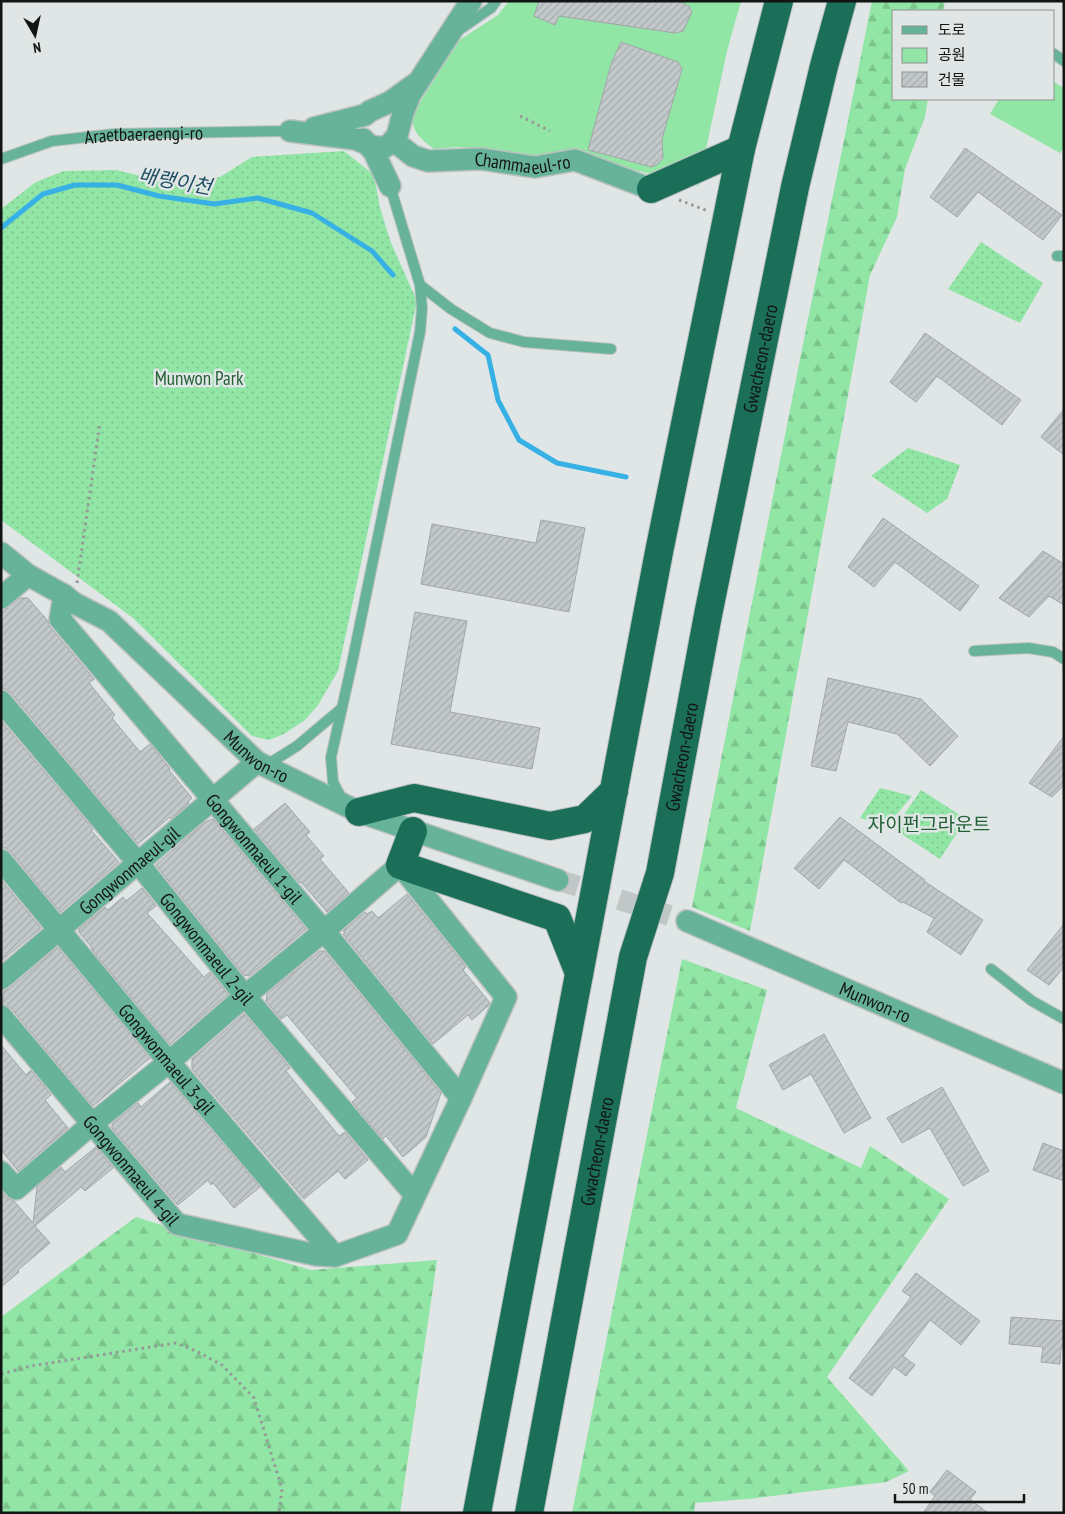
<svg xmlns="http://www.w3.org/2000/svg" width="1065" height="1514" viewBox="0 0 1065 1514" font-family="'PT Sans Narrow','Noto Sans KR',sans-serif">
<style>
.green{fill:url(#green-dots)}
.forest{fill:url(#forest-firs)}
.pitch{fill:#91e5a5}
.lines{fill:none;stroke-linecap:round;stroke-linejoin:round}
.stream{stroke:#37b1e5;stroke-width:5}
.building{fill:url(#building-hatch);stroke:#a1a6a8}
.minor-tunnel{stroke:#c1c7c6;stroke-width:21;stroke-dasharray:21 11;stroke-linecap:butt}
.service-casing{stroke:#bbc0c0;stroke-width:12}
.minor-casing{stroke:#bbc0c0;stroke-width:24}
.trunk-casing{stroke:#bbc0c0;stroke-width:30}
.path{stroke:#949998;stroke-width:3;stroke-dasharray:2.5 4;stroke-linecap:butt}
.service{stroke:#67b39a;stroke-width:10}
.minor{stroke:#67b39a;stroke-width:21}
.trunk{stroke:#1b6f59;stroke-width:28}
.labels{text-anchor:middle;stroke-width:5;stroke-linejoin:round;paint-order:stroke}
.street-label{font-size:19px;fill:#131515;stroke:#e0e6e5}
.park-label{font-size:19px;fill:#226035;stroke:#e0e6e5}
.water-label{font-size:20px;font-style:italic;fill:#1e4e64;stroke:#e0e6e5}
</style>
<defs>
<pattern id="green-dots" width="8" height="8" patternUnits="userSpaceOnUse" patternTransform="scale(1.25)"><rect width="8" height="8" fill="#91e5a5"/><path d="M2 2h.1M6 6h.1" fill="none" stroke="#7cc48d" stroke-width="1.8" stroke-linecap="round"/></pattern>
<pattern id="forest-firs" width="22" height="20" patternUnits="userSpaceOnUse" patternTransform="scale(1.25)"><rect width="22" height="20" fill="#91e5a5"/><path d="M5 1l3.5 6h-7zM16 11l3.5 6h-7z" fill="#7cc48d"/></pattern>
<pattern id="building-hatch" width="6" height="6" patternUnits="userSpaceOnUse" patternTransform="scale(1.25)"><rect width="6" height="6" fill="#c3c9ca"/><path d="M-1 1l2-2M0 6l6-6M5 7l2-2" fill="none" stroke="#a7acad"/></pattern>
</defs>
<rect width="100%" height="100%" fill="#e0e6e5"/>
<!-- green -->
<path class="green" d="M344,151L374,175L380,208L391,243L417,301L338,671L318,705L305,720L284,734L269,740L252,736L133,618L1,520V209L36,182L64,171L116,170L161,181L194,180L220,177L252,157Z
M981,242L1043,283L1020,323L948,289Z
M908,448L960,465L947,499L927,513L871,476Z
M880,788L912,796L887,826L860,818Z
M921,790L966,819L940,859L894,829Z"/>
<!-- forest -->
<path class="forest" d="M872,1H945L943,11H894V99H928L925,117L905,169L897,217L870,275L750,931L692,907L805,334Z
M682,959L767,990L736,1108L861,1168L870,1146L949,1199L827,1377L909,1471L886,1482L748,1499L695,1503L694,1513H572Z
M136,1217L219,1243L311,1270L437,1260L400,1513H1V1317Z"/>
<!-- pitch -->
<path class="pitch" d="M509,1H741L727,51L698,186L572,154L530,158L477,149L457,147L434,149C421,139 412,133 412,115L458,41L498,15Z
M1054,82L1064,88V147L1060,153L990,114L999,99H1054Z"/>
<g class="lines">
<!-- stream -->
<path class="stream" d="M1,228L43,194L75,185H117L159,196L214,204L258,198L312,213L372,251L393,275
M455,329L488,355L498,400L519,440L557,463L626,477"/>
</g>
<!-- building -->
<path class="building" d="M539,1H678L689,6L692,12L683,31L675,33L559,16L555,25L534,16Z
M621,42L678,62L682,69L662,139L663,158L658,164L652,167L588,150L611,64Z
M965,148L1062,215L1043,240L978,192L957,217L930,197Z
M925,333L1021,400L1002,425L937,376L916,402L890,382Z
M1064,409V455L1041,437Z
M883,518L979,586L960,611L895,562L874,587L848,567Z
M541,520L585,528L569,612L421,584L432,524L536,543Z
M1043,551L1064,564V605L1049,596L1029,617L999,598Z
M20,598H28L48,621L50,627L94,679L89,683L115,715L112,718L140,752L150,744L170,769L169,770L192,798L188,802L189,804L171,819L170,817L138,844L11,693L6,689H1V613Z
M415,612L467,621L450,712L540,728L532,769L391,744Z
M828,678L921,699L958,736L930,766L897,734L848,722L836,771L811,766Z
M1,721L93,829L91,830L119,862L60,912L11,852L6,848H1Z
M1064,736V785L1052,797L1029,783Z
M285,803L310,832L306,835L324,856L320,859L349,893L327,912L301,882L300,883L254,829Z
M840,817L925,880L924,881L983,920L961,955L927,932L934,918L903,902L901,903L844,860L819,889L794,868Z
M213,819L306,929L249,976L244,975L156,865L205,822Z
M1,880L41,928L1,961Z
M142,888L156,906L147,913L204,977L210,972L228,994L170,1044L91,949H93L78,931L80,930L79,929L105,907L108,910L123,897L126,901Z
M407,894L466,967L463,970L490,1003L488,1006L472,1020L468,1015L433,1044L343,934L345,933L343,931L365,912L367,914L372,911L378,918Z
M1064,924V967L1049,985L1027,970Z
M57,948H58L150,1058L93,1106L11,1008L2,1004L4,991L9,989Z
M320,951H324L441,1093L426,1137L403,1157L386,1136L383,1139L352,1102L357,1098L287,1015L281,1019L266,1001L267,994Z
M244,1014L290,1068L286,1071L339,1136L345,1132L368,1160L345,1179L338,1171L304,1199L192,1069V1059Z
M824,1034L871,1118L844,1133L811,1074L783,1090L769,1065Z
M1,1045L26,1075L31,1070L51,1095L45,1100L68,1128L18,1171L1,1150Z
M170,1082L260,1187L234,1208L213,1183L211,1185L208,1180L178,1205L112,1128V1124L138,1103L141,1107Z
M942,1087L989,1171L963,1186L930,1128L902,1143L887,1118Z
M1043,1143L1064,1151V1181L1033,1170Z
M96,1147L113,1168L85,1191L81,1187L35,1226L50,1243L18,1270L19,1272L1,1287V1191L7,1198L14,1201L33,1223L37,1187L61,1167L65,1172Z
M916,1273L980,1321L961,1345L930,1320L903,1356L915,1365L906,1376L894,1367L872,1396L849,1378L911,1297L902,1291Z
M1011,1317L1064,1321V1349L1061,1348L1060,1364L1041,1362L1043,1347L1009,1344Z
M947,1470L976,1492L970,1499L988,1513H923L935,1496L930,1492Z"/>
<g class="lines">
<!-- minor-tunnel -->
<path class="minor-tunnel" d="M558,880L687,921"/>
<!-- service casing -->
<g class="service-casing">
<g id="service">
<path d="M459,30L491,8L496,1"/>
<path d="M1054,54L1064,61"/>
<path id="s1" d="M1,159L52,141L114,134L290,131"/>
<path d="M1057,256H1064"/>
<path d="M420,285L451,309L490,333L524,342L611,349"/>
<path d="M974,651L1028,648L1053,652L1064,659"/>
<path d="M342,708L331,757L333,782L343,801"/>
<path d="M265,766L297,746L342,708L352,663L420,332L422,308L420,285L390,186"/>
<path d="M991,969L1032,1001L1064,1019"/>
</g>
</g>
<!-- minor casing -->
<g class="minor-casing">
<g id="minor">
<path d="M314,128L365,115L370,111L390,102L415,84"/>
<path d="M290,131L355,139L375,147H385L390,144L397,136L403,113L410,95L471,1"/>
<path d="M363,139L374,152L390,186"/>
<path id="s2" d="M394,141L413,156L428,161L481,159L535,167L575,160L651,189"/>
<path id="s3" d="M1,553L28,575L64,595L74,603L109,621L257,762L359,812L558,880"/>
<path id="s4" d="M64,595L60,619L324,931L461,1098"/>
<path d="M1,598L28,575"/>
<path id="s5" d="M1,701L138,863L245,996L415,1195"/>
<path id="s6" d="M1,860L169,1062L335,1256"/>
<path id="s7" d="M687,921L1064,1083"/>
<path id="s8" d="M1,979L257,762"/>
<path id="s9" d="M1,1016L177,1224L316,1255L335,1256L397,1234L461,1098L506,997L400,865L324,931L245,996L169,1062L92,1124L16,1189L1,1172"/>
</g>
</g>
<!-- trunk casing -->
<g class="trunk-casing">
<g id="trunk">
<path d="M651,189L741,149"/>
<path d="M359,812L414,798L550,826L585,819L614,791"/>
<path d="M413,831L400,865L557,918L579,973"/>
<path d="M477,1513L659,552L741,149L779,1"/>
<path id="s10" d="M529,1513L633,957L660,873L708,615L795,187L824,66L842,1"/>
</g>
</g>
<!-- path -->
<path class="path" d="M520,116L550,131
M679,200L708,211
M77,583L100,422
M1,1374L31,1366L176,1343L196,1351L222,1365L254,1398L282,1489L279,1513"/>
<!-- service -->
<use href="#service" class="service"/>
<!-- minor -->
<use href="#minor" class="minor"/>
<!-- trunk -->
<use href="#trunk" class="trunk"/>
</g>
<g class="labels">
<!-- street labels -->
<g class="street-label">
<text dy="7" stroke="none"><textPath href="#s1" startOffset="146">Araetbaeraengi-ro</textPath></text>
<text dy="7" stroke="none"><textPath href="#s2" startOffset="135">Chammaeul-ro</textPath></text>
<text dy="7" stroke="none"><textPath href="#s10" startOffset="1178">Gwacheon-daero</textPath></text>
<text dy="7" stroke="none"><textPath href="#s3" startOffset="329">Munwon-ro</textPath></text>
<text dy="7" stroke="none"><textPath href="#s10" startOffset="772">Gwacheon-daero</textPath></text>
<text dy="7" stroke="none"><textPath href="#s4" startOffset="325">Gongwonmaeul 1-gil</textPath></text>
<text dy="7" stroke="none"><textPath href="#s8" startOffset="168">Gongwonmaeul-gil</textPath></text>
<text dy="7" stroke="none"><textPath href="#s5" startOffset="322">Gongwonmaeul 2-gil</textPath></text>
<text dy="7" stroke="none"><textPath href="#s7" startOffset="205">Munwon-ro</textPath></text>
<text dy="7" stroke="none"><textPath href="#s6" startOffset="259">Gongwonmaeul 3-gil</textPath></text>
<text dy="7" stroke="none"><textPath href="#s10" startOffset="368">Gwacheon-daero</textPath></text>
<text dy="7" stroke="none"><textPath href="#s9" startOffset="202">Gongwonmaeul 4-gil</textPath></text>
</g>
<!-- park labels -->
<g class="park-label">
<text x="199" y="385">Munwon Park</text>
<text x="929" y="831">자이펀그라운트</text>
</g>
<!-- water labels -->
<g class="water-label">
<text transform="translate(175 181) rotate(10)" y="7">배랭이천</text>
</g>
</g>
<!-- border -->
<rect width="1065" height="1514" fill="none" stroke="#131515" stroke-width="5"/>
<!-- legend -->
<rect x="892" y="10" width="162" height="90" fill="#e0e6e5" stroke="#8e9292"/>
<rect x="902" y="26" width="25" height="8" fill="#67b39a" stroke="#8e9292"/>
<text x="938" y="35" font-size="15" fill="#131515">도로</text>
<rect x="902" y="48" width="25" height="15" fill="#91e5a5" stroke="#8e9292"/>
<text x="938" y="60" font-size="15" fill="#131515">공원</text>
<rect x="902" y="72" width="25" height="15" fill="url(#building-hatch)" stroke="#8e9292"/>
<text x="938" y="85" font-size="15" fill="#131515">건물</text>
<!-- north arrow -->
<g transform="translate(35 35) rotate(171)" stroke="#e0e6e5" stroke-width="4" paint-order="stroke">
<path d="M0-4L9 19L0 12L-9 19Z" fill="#131515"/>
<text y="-8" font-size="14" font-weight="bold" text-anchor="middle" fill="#131515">N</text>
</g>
<!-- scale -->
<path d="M895 1494v8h129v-8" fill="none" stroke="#131515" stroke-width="2.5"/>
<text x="902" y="1494" font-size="15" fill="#131515" stroke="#e0e6e5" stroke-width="4" paint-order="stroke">50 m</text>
</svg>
